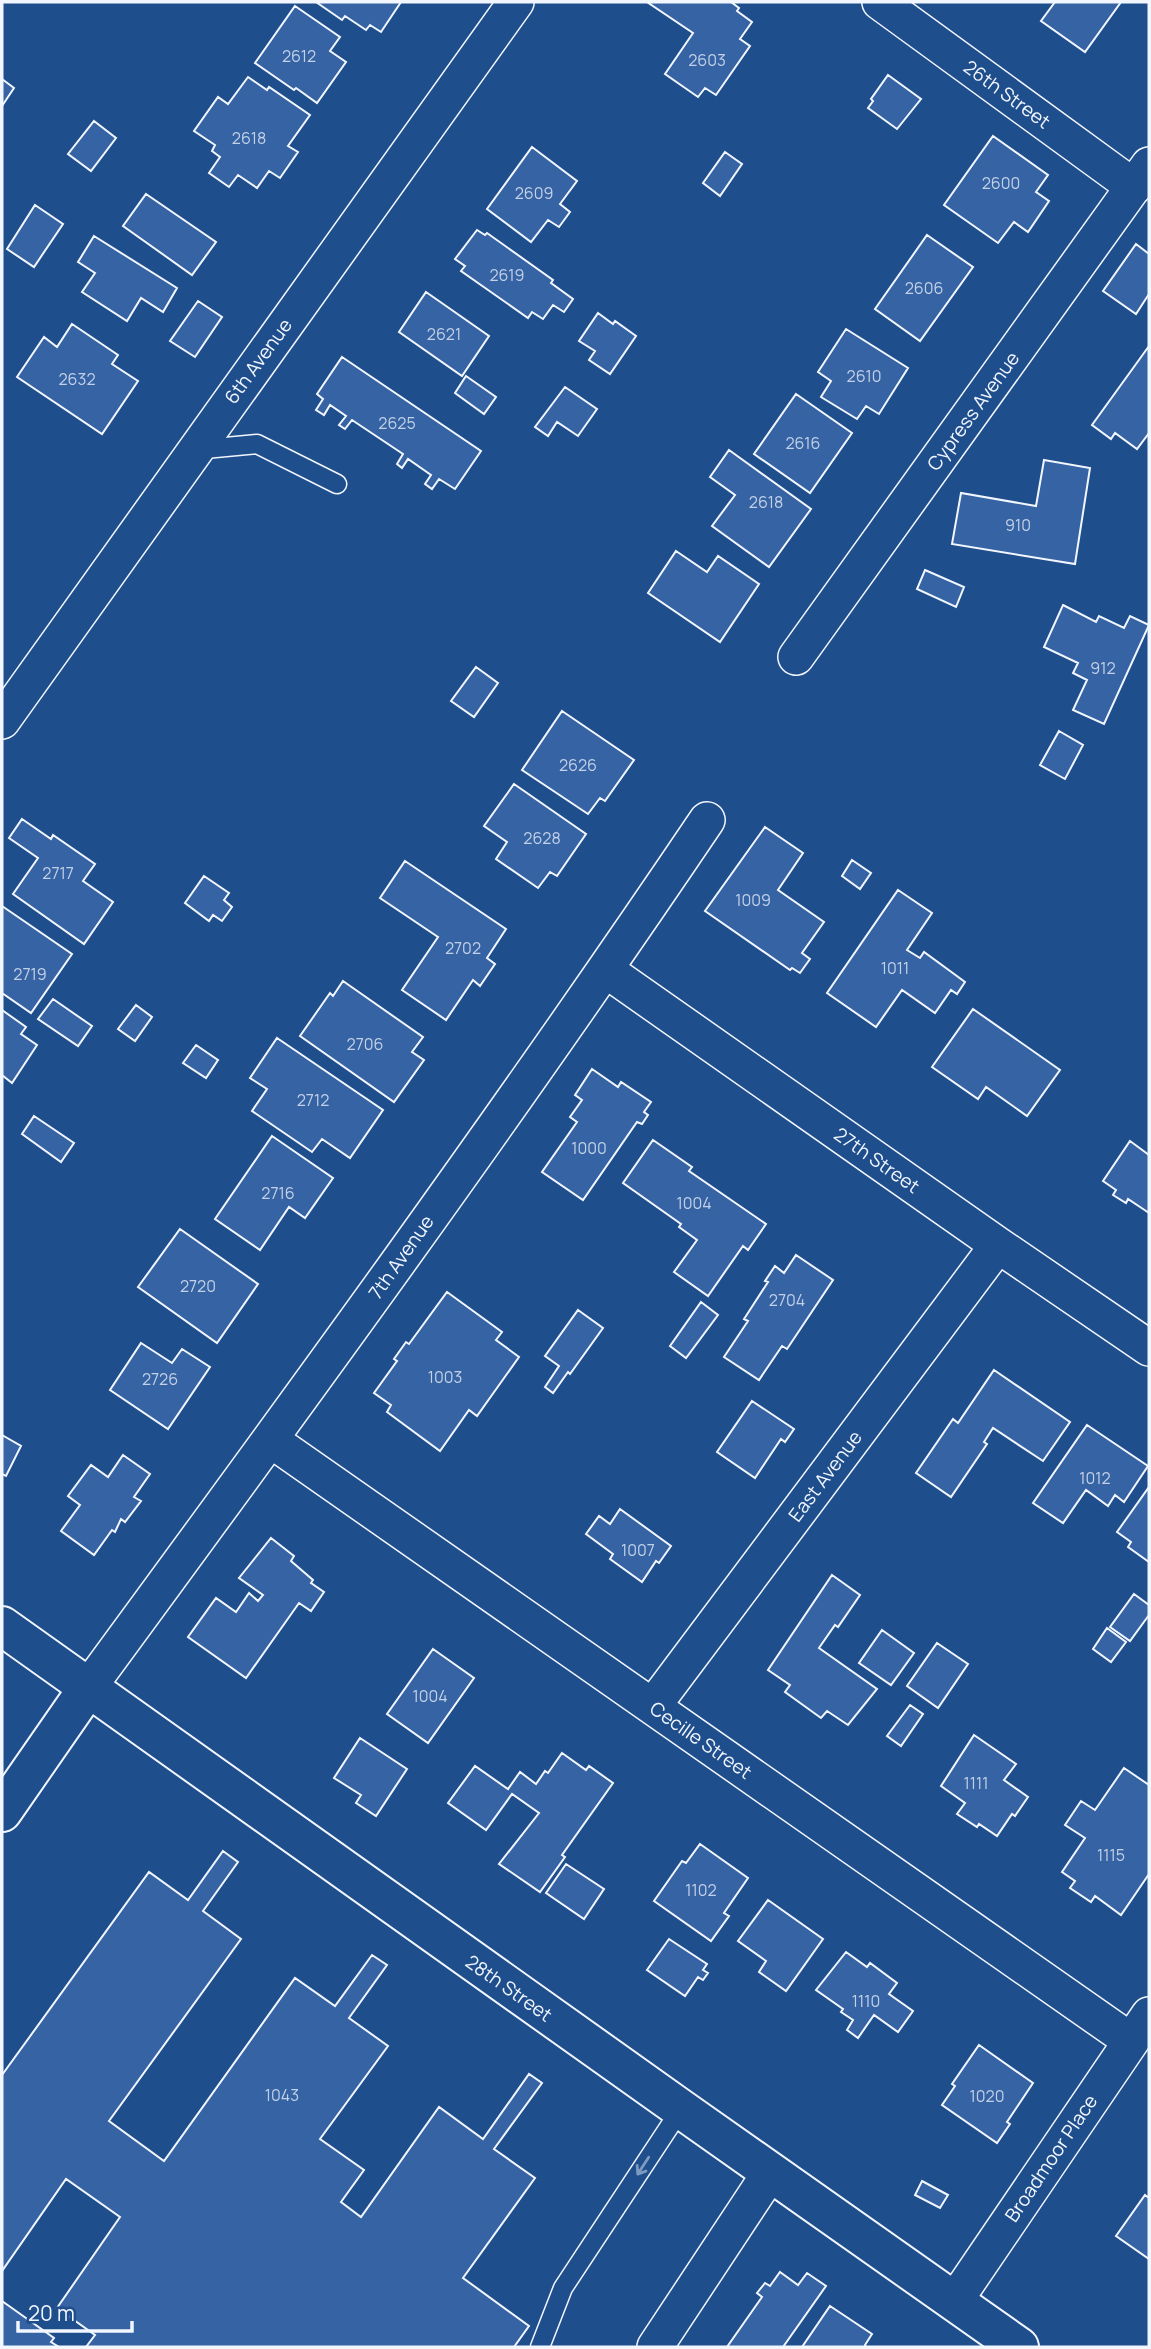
<svg xmlns="http://www.w3.org/2000/svg" width="1151" height="2349" viewBox="0 0 1151 2349" font-family="Manrope,sans-serif">
<style>
.building{fill:#3563a3;stroke:#f2f6ff;stroke-width:2}
.lines{fill:none;stroke-linecap:round;stroke-linejoin:round}
.lane-casing{stroke:#f2f6ff;stroke-width:21}
.street-casing{stroke:#f2f6ff;stroke-width:38}
.secondary-casing{stroke:#f2f6ff;stroke-width:42}
.lane{stroke:#1f4e8c;stroke-width:18}
.street{stroke:#1f4e8c;stroke-width:35}
.secondary{stroke:#1f4e8c;stroke-width:38}
.oneway{stroke:#7e9ac0}
.labels{text-anchor:middle;stroke-width:5;stroke-linejoin:round;paint-order:stroke}
.number-label{font-size:16px;fill:#c3d1e8}
.street-label{font-size:19px;fill:#f2f6ff;stroke:#1f4e8c}
</style>
<rect width="100%" height="100%" fill="#1f4e8c"/>
<!-- building -->
<path class="building" d="M316,2H401L381,32L370,25L366,30L345,16L342,20Z
M647,2H731L739,8L737,11L752,22L740,39L750,46L716,95L705,88L698,97L665,74L693,33Z
M1055,2H1121L1085,52L1041,21Z
M295,6L340,37L330,51L346,62L317,103L296,88L294,90L255,63Z
M888,75L921,99L897,129L868,108L873,101L871,99Z
M248,77L267,90L269,87L310,115L288,146L298,152L280,178L269,171L257,188L238,175L229,187L209,173L220,157L212,151L215,145L194,131L218,97L228,104Z
M2,79L14,88L2,106Z
M94,121L116,138L91,171L68,154Z
M993,136L1048,175L1036,192L1049,201L1028,232L1014,222L998,243L944,205Z
M532,147L577,181L560,204L570,212L559,227L548,220L531,242L487,209Z
M725,152L742,164L720,196L703,183Z
M146,194L216,242L192,275L123,226Z
M35,205L63,224L34,267L7,249Z
M477,230L485,235L487,233L553,280L551,283L573,299L564,312L553,305L543,319L532,312L528,318L461,271L465,266L455,259Z
M927,235L973,267L920,341L875,309Z
M94,236L177,288L163,312L141,298L127,321L82,292L95,273L78,262Z
M1136,244L1149,254V294L1136,314L1103,291Z
M426,292L489,336L462,376L399,332Z
M198,301L222,317L195,357L170,341Z
M598,313L613,324L615,321L636,336L610,374L589,360L595,351L579,341Z
M72,324L118,355L112,364L138,381L102,434L17,377L44,337L57,347Z
M846,329L908,368L879,414L866,406L857,419L821,397L831,381L818,372Z
M1149,346V433L1137,449L1115,433L1111,439L1092,425Z
M342,357L481,451L455,489L439,479L432,489L425,484L431,475L408,459L402,468L397,464L403,454L352,420L345,429L339,425L346,416L330,405L324,415L316,410L323,399L317,394Z
M466,376L496,397L484,414L455,393Z
M565,387L597,409L578,436L557,422L548,436L535,427Z
M796,394L852,433L810,493L754,454Z
M729,450L811,509L769,567L712,526L735,495L710,477Z
M1044,460L1090,468L1075,564L952,544L961,493L1036,506Z
M676,551L707,572L718,556L759,584L720,642L648,593Z
M925,570L964,587L956,607L917,589Z
M1063,605L1096,622L1099,616L1124,628L1130,616L1149,625L1104,724L1073,710L1087,680L1073,673L1078,663L1044,647Z
M476,667L498,683L474,717L451,701Z
M562,711L634,760L605,801L600,798L588,814L522,770Z
M1059,731L1083,745L1065,779L1040,765Z
M514,784L586,834L557,876L550,872L538,888L496,859L507,842L484,826Z
M22,819L51,839L53,835L95,864L83,881L113,902L84,944L13,894L38,858L9,838Z
M765,827L803,853L778,890L824,922L802,953L810,959L800,973L792,968L790,970L705,911Z
M852,860L871,873L860,889L842,876Z
M405,861L506,929L487,958L495,964L480,986L473,980L446,1020L402,990L438,937L380,898Z
M204,876L229,893L224,900L232,907L222,921L213,915L209,921L185,903Z
M898,890L932,913L907,950L920,958L924,952L965,982L957,994L951,990L935,1013L902,990L876,1027L827,993Z
M2,906L72,954L31,1013L2,993Z
M343,981L423,1037L412,1052L424,1060L394,1102L300,1036L330,993L333,996Z
M53,999L92,1026L78,1046L38,1019Z
M136,1005L152,1017L135,1041L118,1029Z
M973,1009L1060,1070L1027,1116L986,1087L978,1099L932,1067Z
M2,1010L26,1027L21,1034L37,1045L12,1083L2,1075Z
M277,1038L383,1110L350,1158L322,1139L312,1152L252,1111L267,1089L250,1078Z
M196,1045L218,1060L206,1078L183,1063Z
M592,1069L618,1087L621,1082L651,1102L644,1112L648,1115L642,1124L637,1122L583,1200L542,1172L577,1122L570,1117L582,1100L575,1095Z
M34,1116L74,1143L61,1162L22,1134Z
M272,1136L333,1178L305,1218L289,1207L260,1250L215,1219Z
M653,1140L692,1167L689,1171L766,1224L748,1250L743,1246L708,1296L674,1272L697,1240L679,1227L681,1224L623,1183Z
M1130,1141L1149,1155V1213L1128,1199L1126,1203L1113,1195L1116,1190L1103,1181Z
M180,1229L258,1284L217,1343L138,1287Z
M796,1255L833,1280L787,1349L782,1346L759,1380L724,1357L748,1321L744,1319L768,1282L765,1281L775,1266L784,1273Z
M447,1292L502,1332L496,1340L519,1357L477,1416L469,1410L440,1451L387,1412L391,1405L374,1393L397,1361L394,1359L406,1342L409,1344Z
M701,1302L718,1315L686,1358L670,1346Z
M578,1310L603,1328L570,1374L568,1372L553,1393L545,1387L559,1366L545,1356Z
M141,1343L172,1363L182,1349L210,1367L168,1429L110,1390Z
M994,1370L1070,1422L1043,1461L993,1428L984,1442L987,1444L951,1497L916,1473L953,1419L958,1423Z
M752,1401L794,1429L785,1442L781,1439L755,1478L717,1452Z
M1087,1425L1148,1466L1124,1502L1115,1495L1108,1506L1086,1490L1063,1523L1033,1503Z
M2,1435L21,1446L6,1476L2,1474Z
M123,1455L150,1474L134,1497L141,1501L125,1522L121,1519L115,1532L112,1530L94,1555L61,1531L80,1505L68,1496L91,1465L108,1477Z
M1149,1487V1562L1128,1547L1131,1542L1117,1532Z
M620,1509L671,1546L659,1563L656,1561L642,1582L610,1559L613,1554L586,1534L599,1516L610,1524Z
M271,1538L294,1556L291,1561L313,1580L311,1583L324,1592L311,1611L299,1603L246,1678L188,1637L216,1598L236,1612L249,1593L258,1601L263,1595L239,1578Z
M832,1575L860,1595L838,1627L835,1625L819,1648L877,1689L848,1725L827,1711L821,1718L785,1692L790,1685L768,1670Z
M1134,1594L1149,1605V1615L1130,1641L1110,1627Z
M1107,1628L1126,1642L1111,1662L1093,1649Z
M882,1630L914,1653L891,1685L859,1663Z
M937,1643L968,1664L938,1708L907,1686Z
M433,1649L474,1678L428,1743L387,1714Z
M910,1705L923,1714L901,1746L887,1736Z
M974,1735L1016,1764L1004,1780L1028,1797L1015,1816L1012,1814L997,1836L979,1824L977,1827L957,1814L965,1803L941,1786Z
M360,1738L407,1769L376,1816L356,1803L361,1795L334,1778Z
M562,1753L586,1770L589,1766L613,1783L562,1855L565,1857L540,1892L499,1864L539,1813L512,1794L486,1830L448,1803L475,1766L508,1789L520,1772L536,1784L545,1771L548,1773Z
M1124,1768L1149,1785V1874L1121,1915L1095,1896L1091,1902L1070,1888L1075,1881L1062,1872L1085,1838L1065,1825L1081,1801L1095,1810Z
M700,1844L748,1878L724,1913L729,1916L711,1941L654,1901L682,1861L686,1863Z
M223,1851L238,1862L203,1911L241,1939L109,2121L164,2161L295,1978L335,2006L372,1955L387,1965L349,2018L388,2046L320,2139L364,2170L341,2202L361,2217L439,2107L483,2139L529,2074L542,2083L494,2149L535,2178L463,2278L529,2326L514,2347H86L95,2335L57,2308L120,2217L66,2179L2,2271V2075L149,1872L188,1900Z
M566,1864L604,1889L584,1919L546,1893Z
M768,1900L823,1939L786,1991L759,1972L766,1961L738,1941Z
M669,1939L707,1964L703,1970L708,1973L703,1980L698,1977L685,1996L647,1970Z
M846,1952L867,1967L870,1963L897,1983L889,1994L913,2011L898,2032L874,2015L858,2038L847,2030L853,2020L841,2012L843,2009L816,1990Z
M979,2045L1033,2083L1007,2122L1010,2124L997,2143L942,2105L955,2086L952,2084Z
M922,2181L948,2195L940,2208L915,2195Z
M1145,2195L1149,2198V2259L1116,2236Z
M780,2272L798,2285L807,2273L826,2286L783,2347H727L762,2297L757,2293L765,2283L770,2286Z
M2,2301L54,2338L51,2342L59,2347H2Z
M830,2306L872,2334L865,2345L866,2347H802Z"/>
<g class="lines">
<!-- lane casing -->
<g class="lane-casing">
<path id="lane" d="M194,450L257,444L337,484
M540,2347L563,2288L681,2109"/>
</g>
<!-- street casing -->
<g class="street-casing">
<path id="street" d="M880,2L1134,187
M796,657L1149,165
M2,721L516,2
M606,970L998,1245L1149,1348
M271,1440L1131,2041
M88,1688C298,1402 508,1115 707,820
M653,1706L998,1245
M954,2302L1149,2015
M655,2347L770,2173"/>
</g>
<!-- secondary casing -->
<g class="secondary-casing">
<path id="secondary" d="M2,1626L681,2109L1019,2347
M2,1812L88,1688"/>
</g>
<!-- lane -->
<use href="#lane" class="lane"/>
<!-- street -->
<use href="#street" class="street"/>
<!-- secondary -->
<use href="#secondary" class="secondary"/>
</g>
<!-- one-way arrows -->
<defs><path id="oneway-shaft" d="M-6 0H5M1.5-3L5.5 0L1.5 3" fill="none" stroke-width="1.6" stroke-linecap="round" stroke-linejoin="round" transform="scale(1.75)"/></defs>
<use class="oneway" href="#oneway-shaft" transform="translate(643 2166) rotate(123)"/>
<g class="labels">
<!-- number labels -->
<g class="number-label">
<text x="299" y="62">2612</text>
<text x="707" y="66">2603</text>
<text x="249" y="144">2618</text>
<text x="1001" y="189">2600</text>
<text x="534" y="199">2609</text>
<text x="507" y="281">2619</text>
<text x="924" y="294">2606</text>
<text x="444" y="340">2621</text>
<text x="864" y="382">2610</text>
<text x="77" y="385">2632</text>
<text x="397" y="429">2625</text>
<text x="803" y="449">2616</text>
<text x="766" y="508">2618</text>
<text x="1018" y="531">910</text>
<text x="1103" y="674">912</text>
<text x="578" y="771">2626</text>
<text x="542" y="844">2628</text>
<text x="58" y="879">2717</text>
<text x="753" y="906">1009</text>
<text x="463" y="954">2702</text>
<text x="895" y="974">1011</text>
<text x="30" y="980">2719</text>
<text x="365" y="1050">2706</text>
<text x="313" y="1106">2712</text>
<text x="589" y="1154">1000</text>
<text x="278" y="1199">2716</text>
<text x="694" y="1209">1004</text>
<text x="198" y="1292">2720</text>
<text x="787" y="1306">2704</text>
<text x="445" y="1383">1003</text>
<text x="160" y="1385">2726</text>
<text x="1095" y="1484">1012</text>
<text x="638" y="1556">1007</text>
<text x="430" y="1702">1004</text>
<text x="976" y="1789">1111</text>
<text x="1111" y="1861">1115</text>
<text x="701" y="1896">1102</text>
<text x="866" y="2007">1110</text>
<text x="282" y="2101">1043</text>
<text x="987" y="2102">1020</text>
</g>
<!-- street labels -->
<g class="street-label">
<text transform="translate(1007 94) rotate(36)" y="7">26th Street</text>
<text transform="translate(258 361) rotate(-54)" y="7">6th Avenue</text>
<text transform="translate(973 411) rotate(-54)" y="7">Cypress Avenue</text>
<text transform="translate(877 1160) rotate(35)" y="7">27th Street</text>
<text transform="translate(401 1257) rotate(-55)" y="7">7th Avenue</text>
<text transform="translate(825 1476) rotate(-53)" y="7">East Avenue</text>
<text transform="translate(701 1740) rotate(35)" y="7">Cecille Street</text>
<text transform="translate(509 1988) rotate(35)" y="7">28th Street</text>
<text transform="translate(1051 2158) rotate(-56)" y="7">Broadmoor Place</text>
</g>
</g>
<!-- border -->
<rect width="1151" height="2349" fill="none" stroke="#f2f6ff" stroke-width="7"/>
<!-- scale -->
<path d="M18 2321v10h114v-10" fill="none" stroke="#f2f6ff" stroke-width="3.5"/>
<text x="28" y="2321" font-size="21" fill="#f2f6ff" stroke="#1f4e8c" stroke-width="5" paint-order="stroke">20 m</text>
</svg>
